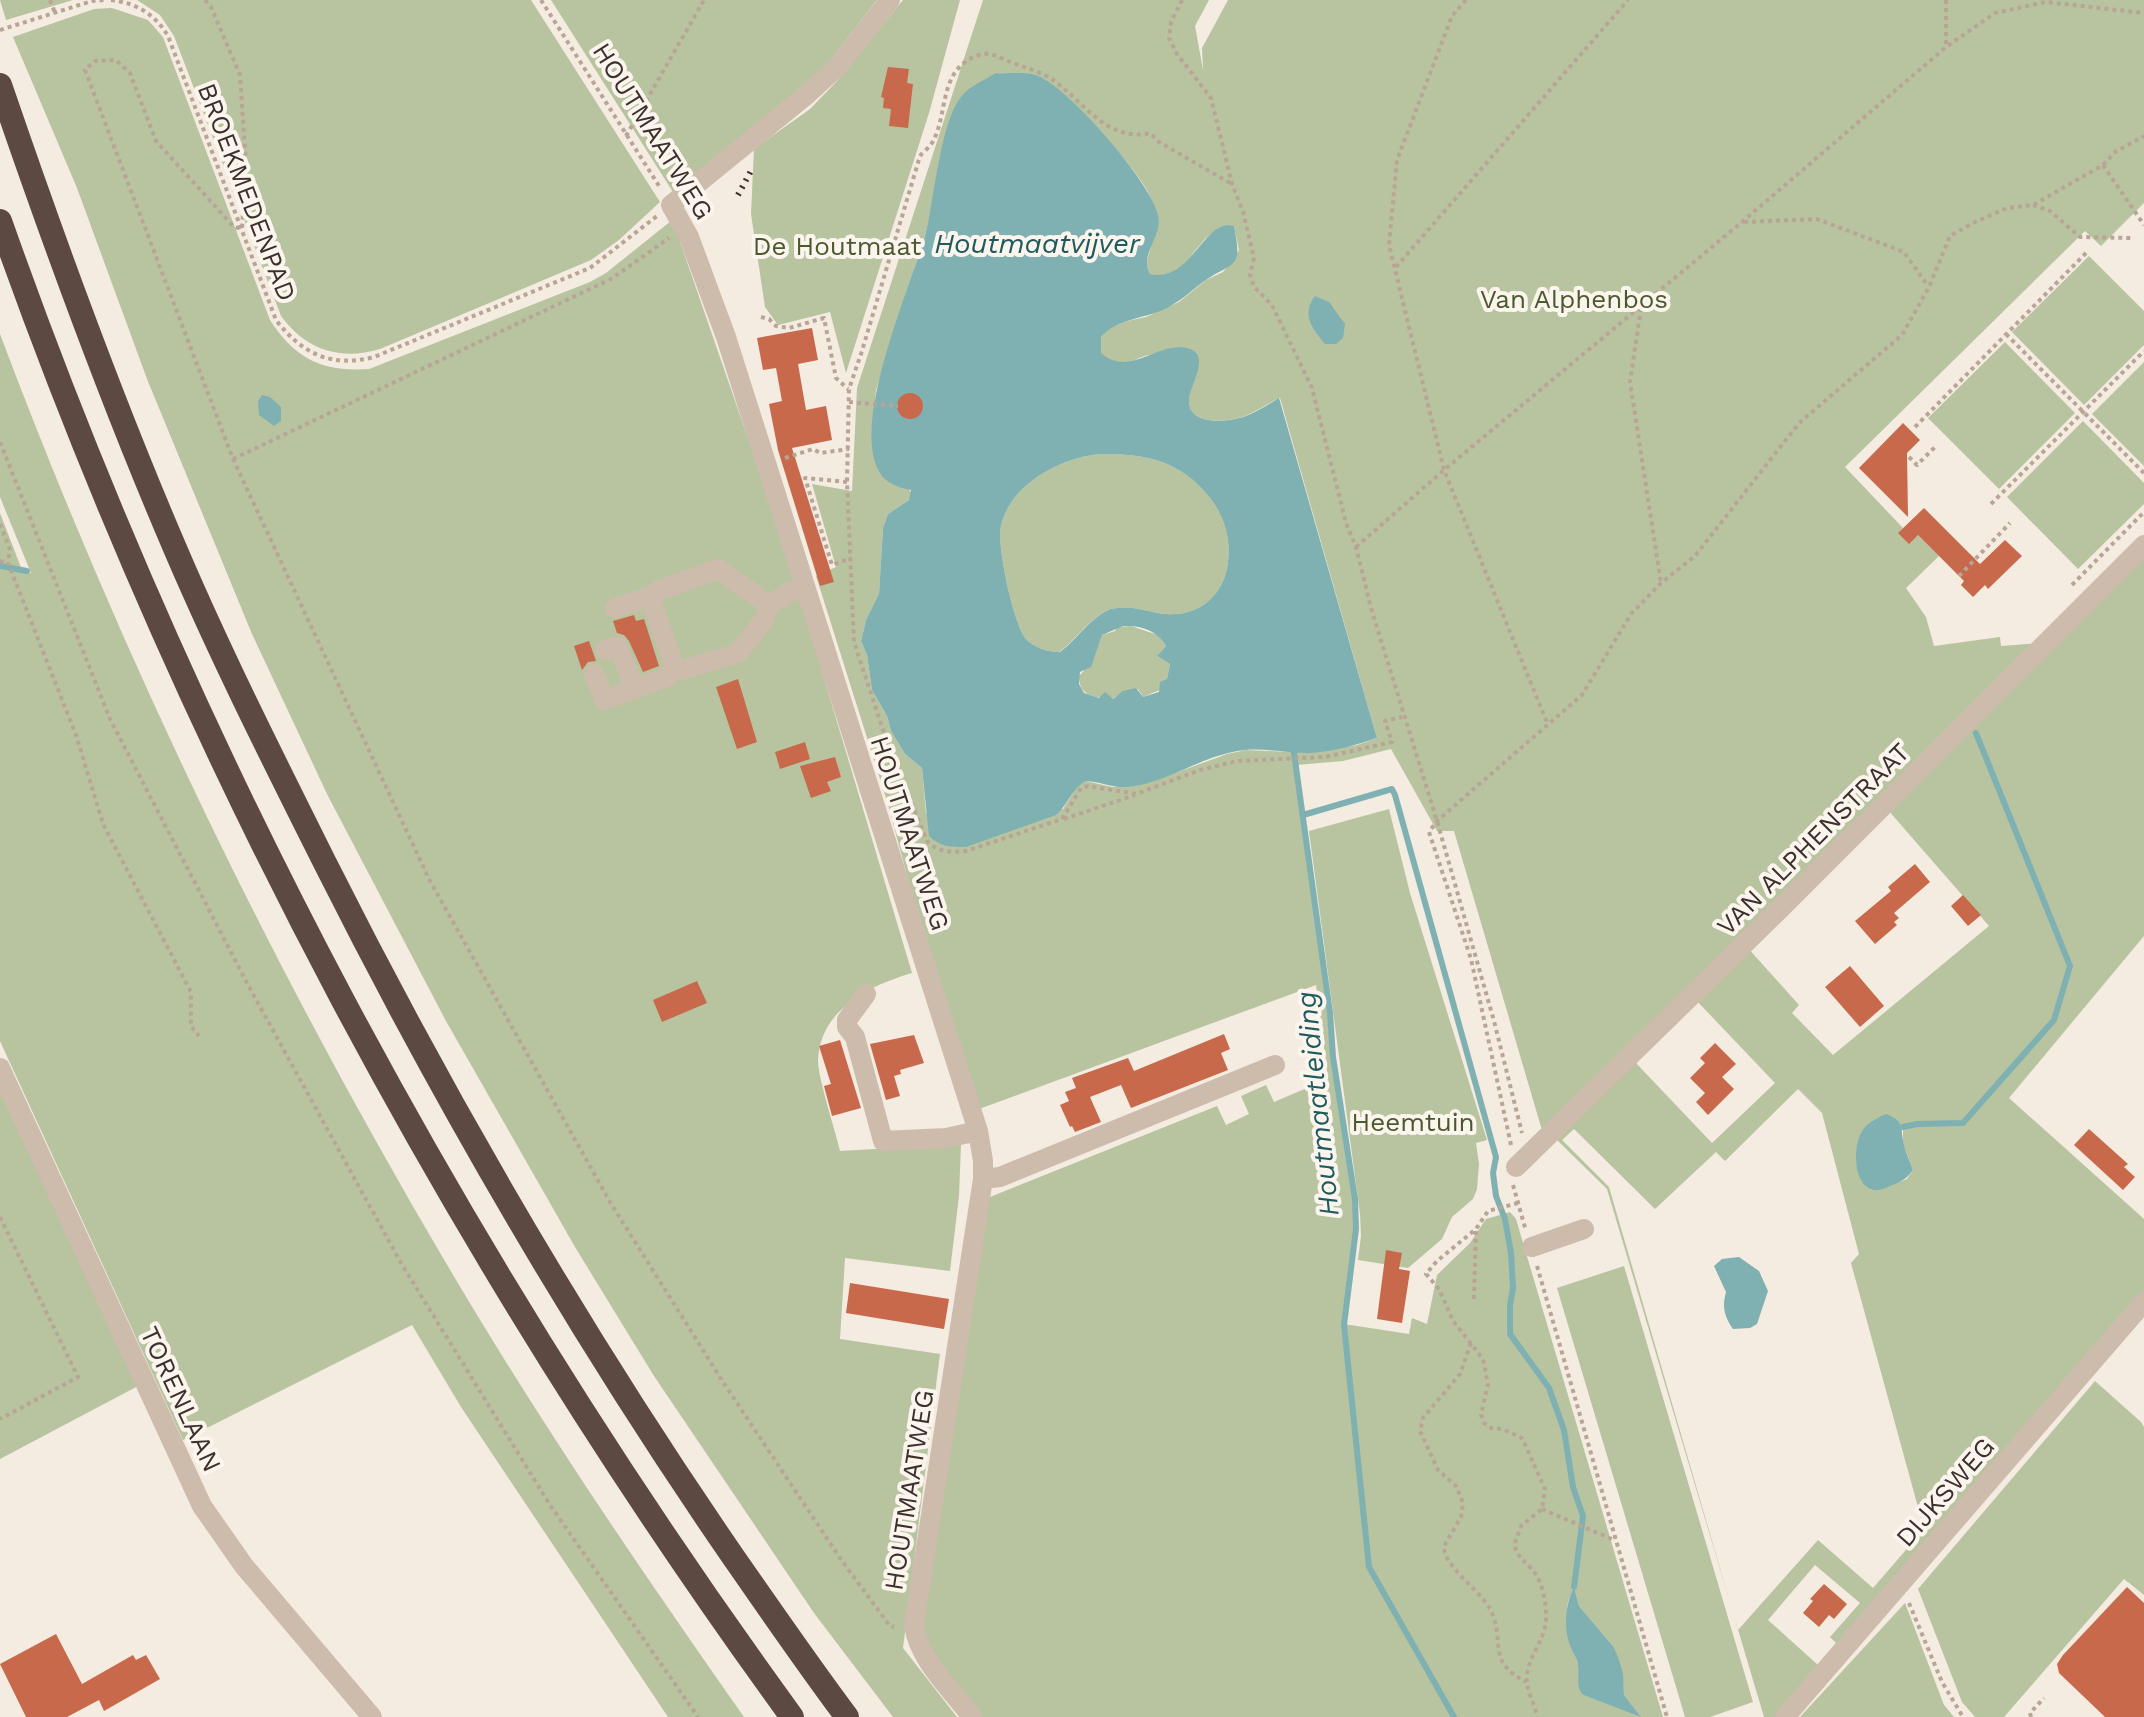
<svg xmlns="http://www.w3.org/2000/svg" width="2144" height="1717" viewBox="0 0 2144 1717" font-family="'Work Sans',sans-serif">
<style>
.green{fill:#b8c4a0;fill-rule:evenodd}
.water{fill:#7fb0b2;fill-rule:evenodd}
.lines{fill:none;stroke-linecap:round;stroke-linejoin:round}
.stream{stroke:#7fb0b2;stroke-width:6}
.building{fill:#c8694b}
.path{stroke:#b9a596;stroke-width:4;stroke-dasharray:4 4;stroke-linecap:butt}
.minor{stroke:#cdbbac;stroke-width:20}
.highway{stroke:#5c4a42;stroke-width:24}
.rail{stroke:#3b302b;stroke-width:6;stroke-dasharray:2 6;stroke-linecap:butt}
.labels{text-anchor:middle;stroke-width:8;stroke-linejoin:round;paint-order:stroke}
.street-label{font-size:26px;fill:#3b302b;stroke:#fbf5ee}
.park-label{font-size:26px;fill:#4a5a2e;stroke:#fbf5ee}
.water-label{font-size:28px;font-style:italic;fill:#1f5a5e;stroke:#fbf5ee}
</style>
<rect width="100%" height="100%" fill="#f4ebe1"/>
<!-- green -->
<path class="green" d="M0,0H73L6,20Z
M137,0H531L660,202L619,240L591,260L380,349C340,361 306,350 281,316L174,36L160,15Z
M551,0H877L828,63L797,93L673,192Z
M903,0H960L929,113L846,373L830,312L778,325L765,307L751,214L754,149L810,109L838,80Z
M983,0H1209L1195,26L1203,70L1202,48L1228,0H2144V203L2101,246L2085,231L1845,467L1903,528L1899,533L1909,543L1918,535L1939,556L1906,588L1926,617L1934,646L2000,637L2001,646L2041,643L1544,1137L1454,831H1437L1391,749L1343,761L1296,765L1330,1013L1333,1057L1355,1199L1356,1229L1344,1324L1409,1334L1412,1318L1427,1324L1437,1275L1470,1243L1486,1219L1510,1212L1516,1219L1663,1717H981L929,1649L923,1623L985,1199L1217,1106L1226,1125L1249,1114L1241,1096L1266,1085L1274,1102L1328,1079L1316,985L979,1109L931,964L887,801L816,576L836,567L812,484L852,491L857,388ZM996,73C1009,74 1027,71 1039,76C1062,86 1149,179 1152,202C1153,215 1153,232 1151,245C1149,257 1144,262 1150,274C1185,283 1194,241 1216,231C1221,228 1229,228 1234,226L1239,250L1223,272L1206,280L1179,302L1146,317L1123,322L1107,329L1101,337V354C1126,374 1134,355 1155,354C1168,352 1187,362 1199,365C1196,376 1188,391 1189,403C1191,426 1230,422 1245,416C1257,411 1268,403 1280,398L1377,738L1357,745L1311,753L1246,750L1227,754L1148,783L1112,787L1086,781L1078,785L1063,809L926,813L922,768L905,754L891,731L887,716L872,690L867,655L861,641L866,620L879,595L883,528L888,514L909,500L912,494L872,433L876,390L926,232L943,148ZM1574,1588L1579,1606L1613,1646L1623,1681L1624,1695L1640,1716L1583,1695C1579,1684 1580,1675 1578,1664C1573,1637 1558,1614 1574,1588Z
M112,8L148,20L163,37L270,320C296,360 323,372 369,369L590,282L606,273L671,221L675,227L781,534L912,973C871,985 820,1009 818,1060C818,1079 835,1129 840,1151L961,1144L959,1196L950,1271L845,1258L840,1339L940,1354L903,1648L957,1717H893L814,1613L654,1376L575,1247L446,1021L328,796L252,634L147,379L77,188L13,37L94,9Z
M2089,256L2144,311V345L2084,405L2012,332Z
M0,334C125,667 282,989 465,1295C552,1440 647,1579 744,1717H668L461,1407L412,1325L183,1440L0,1041V569L31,573L0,497Z
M2005,342L2075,413L1999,489L1928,418Z
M2144,362V466L2092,414Z
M2083,421L2144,483V504L2078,569L2007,497Z
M1101,454C1146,454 1180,460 1210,498C1224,516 1231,538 1228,561C1225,594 1200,617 1166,614C1147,612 1130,604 1111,609C1090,616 1077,640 1059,652C1047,652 1035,648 1026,639C1014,626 996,544 1001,526C1010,484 1062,457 1101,454Z
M0,513L22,570L0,564Z
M2144,557V936L2009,1098L2144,1219V1293L1841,1642L1836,1643L1830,1637L1860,1603L1815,1565L1768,1620L1818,1665L1776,1717H1764L1607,1189L1557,1140L1634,1061L1712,1143L1775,1083L1695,999L1746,946L1799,1005L1792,1013L1833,1055L1989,926L1888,810ZM1798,1089L1822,1113L1859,1254L1851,1263L1924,1529L1873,1588L1818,1540L1738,1630L1609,1187L1562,1140L1574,1129L1655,1209L1716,1152L1725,1161ZM1903,1126V1143L1913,1170L1907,1179L1889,1186Z
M1131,626L1158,635L1166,646L1157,656L1170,664L1167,679L1160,690L1143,697L1138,689L1123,692L1112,699C1095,697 1079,697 1079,676L1091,663L1102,635L1115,631L1117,627Z
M1389,809L1410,893L1487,1140L1476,1143L1479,1164L1477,1189L1473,1199L1452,1217L1442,1239L1408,1268L1358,1260L1361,1236L1360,1214L1309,831Z
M0,1091L138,1386L0,1459Z
M1624,1266L1753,1702L1710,1717H1685L1557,1288Z
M2095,1381L2141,1422L2144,1427V1595L2124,1579L2004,1717H1975L1962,1702L1918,1589Z
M1905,1603L1944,1705L1954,1717H1800Z"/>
<!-- water -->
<path class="water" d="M996,73C1009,74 1028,71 1039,76C1071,91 1151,182 1158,215C1163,237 1139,253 1150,274C1191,284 1204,217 1234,226C1243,271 1234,260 1203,282C1190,292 1178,303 1163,310C1142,319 1116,319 1101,337V353C1131,379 1158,339 1190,349C1211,357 1189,386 1189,400C1188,427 1231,422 1246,416C1258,411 1269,404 1279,398L1377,738C1356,745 1335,751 1312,753C1290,754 1267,748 1245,750C1203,754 1169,783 1128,787C1113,788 1101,782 1086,781C1072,788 1068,805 1056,815L966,847C950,847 941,847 929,836L922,768L905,754L891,731L887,716L872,690L867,655L861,641L866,620L879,594L883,528L888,514L909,500L911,490C900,488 885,483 880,473C849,423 911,288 926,232C934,199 941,121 961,97C969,86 985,80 996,73ZM1101,454C1146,454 1180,460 1210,498C1224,516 1231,538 1228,561C1225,594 1200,617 1166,614C1147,612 1130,604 1111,609C1091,616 1077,640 1060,652C1047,652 1035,648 1026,639C1014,626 996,544 1001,526C1010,484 1062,457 1101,454ZM1123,626C1140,625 1157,630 1166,646L1157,656L1170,664L1167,679L1160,682L1159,692L1143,697L1136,688L1123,691L1113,699L1105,692L1099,698L1084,693L1079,684L1080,672L1091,667L1102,635Z
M1315,296L1329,302L1345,324L1343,338L1336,344H1325C1312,328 1301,315 1315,296Z
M262,395L270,397L281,407V421L274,426L259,415L258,401Z
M1886,1114C1905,1121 1900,1128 1904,1145C1906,1153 1910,1162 1913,1170C1907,1178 1903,1181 1893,1185C1887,1187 1881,1191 1874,1190C1853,1186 1853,1148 1861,1133C1865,1124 1877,1118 1886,1114Z
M1739,1257L1759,1271L1768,1291L1757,1324L1750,1328L1733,1329C1724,1316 1722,1307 1726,1292L1714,1266L1722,1259Z
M1574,1587L1579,1606L1613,1646L1618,1657L1623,1673L1624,1695L1641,1717L1583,1695C1575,1686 1580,1677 1578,1666C1578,1658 1574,1655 1571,1648C1563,1630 1565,1604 1574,1587Z"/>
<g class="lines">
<!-- stream -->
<path class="stream" d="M0,566L27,571
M1294,753L1330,1013L1333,1057L1355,1199L1356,1229L1344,1325L1369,1567L1454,1717
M1303,815L1392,789L1395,795L1496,1157L1493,1173L1496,1196L1505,1219L1511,1253L1513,1288L1510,1305V1334L1549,1388L1564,1430L1573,1487L1583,1516L1574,1587
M1903,1127L1917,1124L1963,1123L2054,1020L2070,966L1976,733"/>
</g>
<!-- building -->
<path class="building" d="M888,67L909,69L907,83L913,84L908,128L889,126L891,109L883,108L884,98L881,97Z
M812,328L818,360L798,364L806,410L826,406L832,440L792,448L834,582L820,586L778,450L769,404L782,401L776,368L763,370L757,338Z
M897 406a13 13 0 1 1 26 0a13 13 0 1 1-26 0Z
M1903,423L1920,440L1907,453L1908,517L1859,468Z
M1924,508L1980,564L2005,540L2022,556L1988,589L1985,585L1973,597L1961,585L1964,581L1918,535L1909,544L1898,533Z
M634,615L636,621L644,619L659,666L643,672L629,641L624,635L617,633L613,621Z
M589,641L596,661L588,662L582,670L574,646Z
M738,679L757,742L737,749L716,687Z
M805,742L810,759L780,769L775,752Z
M835,757L841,777L827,782L831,791L811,798L800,766Z
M1915,864L1930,882L1894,913L1899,918L1894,922L1897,925L1875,944L1855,921L1891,891L1888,887Z
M1963,895L1981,915L1968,926L1951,906Z
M1850,966L1884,1006L1860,1027L1825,987Z
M697,981L707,1003L662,1022L653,1000Z
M1224,1034L1230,1049L1221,1053L1228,1070L1131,1108L1121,1085L1090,1097L1101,1122L1075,1132L1072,1126L1070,1127L1060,1105L1069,1101L1065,1092L1076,1088L1072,1078L1128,1058L1134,1071Z
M914,1035L924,1063L900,1070L901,1074L894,1076L900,1096L886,1100L870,1044Z
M840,1040L861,1108L832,1116L824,1086L831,1084L819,1046Z
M1715,1043L1736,1064L1722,1077L1734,1089L1708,1115L1696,1102L1705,1093L1690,1078L1705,1063L1700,1058Z
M2089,1129L2128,1164L2124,1167L2135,1177L2123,1190L2074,1145Z
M1386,1250L1402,1253L1399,1269L1410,1271L1402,1323L1377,1319Z
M850,1283L949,1299L944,1329L846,1313Z
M1824,1584L1847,1604L1834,1619L1829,1615L1819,1627L1803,1613L1813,1601L1810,1599Z
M2127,1587L2144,1603V1717H2105L2059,1673L2057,1664L2063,1655Z
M56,1634L82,1684L133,1655L136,1660L146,1655L160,1679L104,1711L99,1700L67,1717H26L0,1664Z"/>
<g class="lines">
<!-- path -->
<path class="path" d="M50,0L55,13
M111,0C136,3 155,14 168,36L276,320C302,354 332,368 374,357L590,268L657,216
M205,0L211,7L240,75L246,164L242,229L234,227L156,141L130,73L116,60L95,61L85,70L233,459L429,879L610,1202L723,1382L842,1561L890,1626L894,1627
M541,0L661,189
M1182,0L1171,22L1169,38L1177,54L1211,98L1232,184L1243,212L1254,258L1250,274L1254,287L1272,305L1312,388L1346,523L1356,547L1371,608L1437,821L1494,1021L1522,1133
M1466,0L1452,16L1397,160L1389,245L1444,470L1548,725
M1946,0V47
M0,30L92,1L105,0
M626,136L704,0
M2103,165L2144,225
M1230,183L1159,142L1150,133C1108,143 1084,102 1053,80C1040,71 1022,67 1008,61C998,57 989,51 979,55C937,69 949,115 932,143C929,148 923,152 920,156L862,351L849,389L847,482L854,642L887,742L927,841C939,853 951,852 966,851L1062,819L1081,788L1088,786L1136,794L1200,770L1237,761L1325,757L1392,742L1385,721L1402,717
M2033,205L2050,211L2080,237L2131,238
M1744,222L1817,219L1904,252L1928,286
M1396,267L1628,0
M1641,308L1630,382L1661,583
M761,317L769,319L776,326L789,328L824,318L836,378L848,389
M2006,334L2144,473
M849,402L898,406
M1915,427L2087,252
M0,442L110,719L248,985L401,1263L550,1505L698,1717
M1909,457L1917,465L1935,447
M785,458L813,449L820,453L849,449
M233,459L611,279L669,238
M847,482L805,478L832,565L851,558
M1991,504L2144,351
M0,524L10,550L8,563L76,735L103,824L191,992V1026L199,1036
M1356,547L1444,470L1742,222L1946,47L1995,13L2046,2L2144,13
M0,561L8,563
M1959,576L2010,523
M2072,585L2144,512
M1064,819L1135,795
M1511,1145L1471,959L1429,832L1437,821L1582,695L1631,614L1661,583L1695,556L1799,423L1902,335L1929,287L1950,236L1975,222L2007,208L2033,205L2103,165L2115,152L2144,136
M1513,1185L1526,1231
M1518,1203L1488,1211L1476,1229L1437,1261L1426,1274L1439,1289L1453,1321L1483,1359L1488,1384L1481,1415L1484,1423L1491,1428L1502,1429L1522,1438L1545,1489L1542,1509L1521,1526L1514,1545C1518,1557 1524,1561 1532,1569C1542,1580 1546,1601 1546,1616C1547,1638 1529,1654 1527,1675C1525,1689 1535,1703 1537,1717
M0,1217L78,1377L0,1419
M1537,1266L1667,1717
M1474,1299L1476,1229
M1471,1343L1460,1374L1423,1418L1420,1431L1438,1470L1456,1486L1463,1503L1461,1517L1444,1546C1443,1566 1479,1589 1490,1609C1507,1641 1484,1660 1526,1682
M1542,1509L1614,1540
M1909,1603L1942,1682L1963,1717
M2031,1717L2030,1713L2044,1698"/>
<!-- minor -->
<path class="minor" d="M890,0L838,66L804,97L671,205L689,237L726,337L978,1131L983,1161V1179L914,1625C919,1660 951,1689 972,1717
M769,605L764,620L738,653L682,670L676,668L673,662L652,603L654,595L660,590L718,569L769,605L790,592L805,587
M615,608L654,595
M605,650L617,646L635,687
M594,674L605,700L666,677L676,668
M866,994L847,1020V1027L855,1037L883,1141L946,1138L978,1131
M0,1068L202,1506L244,1566L372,1717
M1516,1167L1779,910L2144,545
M983,1179L1000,1177L1275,1065
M1532,1247L1584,1229
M1785,1717L2144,1302"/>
<!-- highway -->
<path class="highway" d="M0,85C54,243 111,400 177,553C222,658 274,761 325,863C446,1104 581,1336 734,1558C771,1611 808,1665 847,1717
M0,221C188,755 459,1260 792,1717"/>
<!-- rail -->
<path class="rail" d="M738,195L752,169"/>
</g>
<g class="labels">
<!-- street labels -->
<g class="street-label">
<text transform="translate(653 131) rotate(58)" y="9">HOUTMAATWEG</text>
<text transform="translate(247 192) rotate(69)" y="9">BROEKMEDENPAD</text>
<text transform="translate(910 833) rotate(72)" y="9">HOUTMAATWEG</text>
<text transform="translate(1813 839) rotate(-45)" y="9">VAN ALPHENSTRAAT</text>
<text transform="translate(181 1399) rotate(65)" y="9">TORENLAAN</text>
<text transform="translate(909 1490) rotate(-81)" y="9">HOUTMAATWEG</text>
<text transform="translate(1945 1492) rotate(-49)" y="9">DIJKSWEG</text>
</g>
<!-- park labels -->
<g class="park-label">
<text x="837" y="255">De Houtmaat</text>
<text x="1574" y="308">Van Alphenbos</text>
<text x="1413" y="1131">Heemtuin</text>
</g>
<!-- water labels -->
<g class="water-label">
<text x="1037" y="253">Houtmaatvijver</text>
<text transform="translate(1317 1104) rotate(-96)" y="10">Houtmaatleiding</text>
</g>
</g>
</svg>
